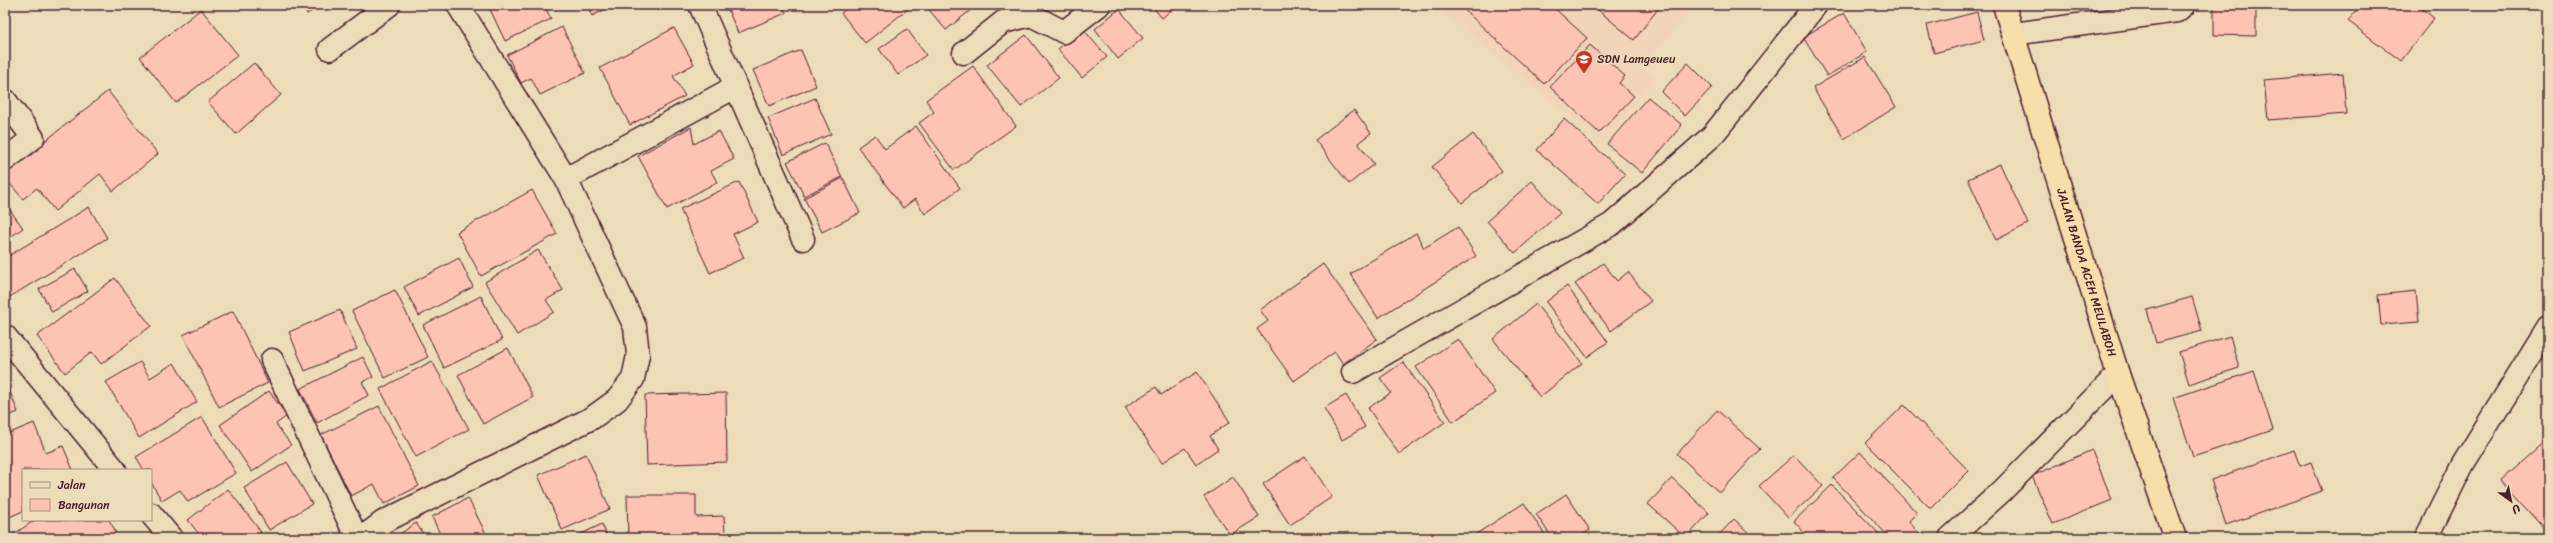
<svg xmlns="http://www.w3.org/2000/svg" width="2553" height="543" viewBox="0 0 2553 543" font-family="Sriracha,sans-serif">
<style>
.built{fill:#f2d5b8}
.building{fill:#fdc4b4;stroke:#4a1f2b}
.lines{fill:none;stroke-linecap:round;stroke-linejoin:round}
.minor-casing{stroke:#4a1f2b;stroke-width:25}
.highway-casing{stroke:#4a1f2b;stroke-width:25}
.minor{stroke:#eddcb9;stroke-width:22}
.highway{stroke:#f8deab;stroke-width:22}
.labels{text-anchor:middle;stroke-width:3.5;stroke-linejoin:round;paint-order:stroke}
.poi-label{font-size:12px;fill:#4a1f2b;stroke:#eddcb9;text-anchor:start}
.street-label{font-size:12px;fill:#4a1f2b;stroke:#eddcb9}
</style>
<rect width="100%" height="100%" fill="#eddcb9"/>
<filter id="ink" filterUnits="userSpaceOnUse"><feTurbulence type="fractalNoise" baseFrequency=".025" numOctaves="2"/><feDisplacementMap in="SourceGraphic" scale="8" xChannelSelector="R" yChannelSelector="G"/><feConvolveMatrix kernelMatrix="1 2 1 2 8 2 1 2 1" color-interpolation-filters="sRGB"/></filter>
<g filter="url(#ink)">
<!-- built -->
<path class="built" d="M1434,5H1694L1642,68L1656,79L1603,143Z"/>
<!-- building -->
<path class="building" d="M302,5H321L307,14Z
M488,5H544L551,19L505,41Z
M587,5H614L592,16Z
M726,5H782L786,13L738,33Z
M851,5H905L908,9L865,43L841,13Z
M925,5H977L946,30Z
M1151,5H1177L1162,18Z
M1459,5H1551L1587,38L1544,84Z
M1592,5H1661L1634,40Z
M2214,5H2256V36L2214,35Z
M2361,5H2417L2434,18L2401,61L2348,21Z
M201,9L238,55L176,103L140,57Z
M1119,9L1143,38L1118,59L1095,29Z
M1977,12L1984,40L1934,53L1927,25Z
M1844,13L1867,52L1827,76L1803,37Z
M562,27L585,73L540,95L531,78L521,83L507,55Z
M674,28L694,64L673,76L685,96L630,125L600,68Z
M907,29L926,55L898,75L879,49Z
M1083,29L1107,57L1082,78L1058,49Z
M1026,35L1059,78L1021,107L987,65Z
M1590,45L1625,76L1619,83L1634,96L1599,133L1550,87Z
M801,50L816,86L769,106L753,70Z
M1865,57L1896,107L1844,139L1813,88Z
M254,63L281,95L236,134L208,102Z
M1688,63L1712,87L1685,116L1661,92Z
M973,66L1016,126L954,170L919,123L934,112L926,100Z
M2343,73L2346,114L2268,120L2264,80Z
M108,91L158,154L113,191L100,174L55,211L37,188L23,199L5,178V173Z
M1648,97L1682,125L1642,173L1607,144Z
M815,98L831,134L783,155L768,118Z
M1354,110L1371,133L1358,143L1374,164L1349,184L1315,140Z
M1564,119L1625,174L1598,204L1537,150Z
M916,126L960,188L925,214L915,199L903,208L858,147L875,135L885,149Z
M691,127L694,144L719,131L734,159L711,171L717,182L667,209L638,156Z
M1473,134L1502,171L1462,203L1432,167Z
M825,143L842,177L804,196L787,162Z
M2000,164L2028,224L1996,240L1968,179Z
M843,178L860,213L822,232L804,198Z
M1532,181L1560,213L1515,253L1487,221Z
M739,182L758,222L733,234L744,258L710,273L680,209Z
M532,190L557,234L481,276L457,232Z
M5,203L23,228L5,241Z
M89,207L107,238L8,298L5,294V258Z
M1458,227L1476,256L1378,318L1350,274L1416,233L1424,248Z
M538,250L563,290L546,300L554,312L517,335L485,282Z
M459,258L473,287L419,316L404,287Z
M1603,263L1617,281L1628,272L1651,301L1611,331L1575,284Z
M1323,264L1377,339L1343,364L1335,352L1294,381L1257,329L1268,321L1260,310Z
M75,269L88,291L52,312L39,289Z
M115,278L151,326L101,364L92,352L65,373L37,336Z
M1567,286L1608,342L1587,357L1546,302Z
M395,290L428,357L385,378L352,311Z
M2416,291L2419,322L2381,325L2378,295Z
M481,296L502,340L444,368L423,325Z
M2192,297L2202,331L2156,343L2147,310Z
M1536,304L1582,363L1540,397L1493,339Z
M340,310L357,349L305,371L289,332Z
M233,311L268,383L219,407L183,335Z
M2230,336L2239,368L2189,384L2179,352Z
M1458,339L1495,393L1453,422L1416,367Z
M508,348L533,397L483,424L458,375Z
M363,357L373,377L362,382L369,395L317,423L300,389Z
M432,361L469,429L416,457L380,389Z
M140,362L150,378L174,363L197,402L139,438L106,382Z
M1403,362L1445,422L1399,454L1368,408L1391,393L1380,378Z
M2254,371L2273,430L2193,457L2173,398Z
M1197,372L1230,422L1210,436L1218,449L1196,464L1185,448L1162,463L1125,407L1156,387L1161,395Z
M5,379L18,412L5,417Z
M269,391L287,416L276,424L291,445L252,472L220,425Z
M726,393L727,462L647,465L645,395Z
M1346,395L1365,427L1342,440L1324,408Z
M1904,405L1969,471L1931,509L1865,443Z
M379,406L419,486L384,504L374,484L351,496L321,435Z
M1717,410L1760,449L1720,493L1677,454Z
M202,417L236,473L188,502L180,490L162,501L151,482V470H144L136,457Z
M34,423L46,453L63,446L73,470H23V511L5,519V435Z
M2548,439V533L2501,481Z
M2092,450L2112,500L2053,524L2032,476Z
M2294,450L2300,466L2311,462L2322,491L2226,525L2211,480Z
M1860,452L1917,513L1909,521L1922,538H1890L1833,478Z
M586,454L610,509L562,530L538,475Z
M1794,455L1823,486L1788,518L1759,486Z
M1305,456L1332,497L1290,525L1263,484Z
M287,462L312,504L269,530L244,488Z
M1233,477L1259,517L1230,535L1204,497Z
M1672,478L1709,513L1686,538L1648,504Z
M1832,485L1883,538H1809L1794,521Z
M228,489L261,532L253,538H202L188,520Z
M1566,494L1590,530L1578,538H1552L1536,514Z
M627,495H696V517L724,516L725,533L740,532V538H628Z
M468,498L488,538H442L432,517Z
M1524,503L1547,538H1470Z
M1734,519L1754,538H1716Z
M35,520H109L116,532L106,538H8Z
M416,523L426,538H394Z
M602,524L608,538H576L575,537Z"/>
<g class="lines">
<!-- minor casing -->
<g class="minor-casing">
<path id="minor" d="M700,5L803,239
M2014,34L2177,11L2184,5
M330,49L389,5
M964,53L1003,22L1031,15L1064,32L1099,5
M5,100L33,138L5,160
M566,179L735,87
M5,336L115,470
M272,360L357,538
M1353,372L1612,224L1712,136L1816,5
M151,514L171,538
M362,538L383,522L592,418L617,400L633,379L638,355L635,327L566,179L458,5
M1950,538L2001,492L2118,374
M2426,538L2463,464L2548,327"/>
</g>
<!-- highway casing -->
<g class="highway-casing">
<g id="highway">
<path id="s1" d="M2004,5L2118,374L2175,538"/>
</g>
</g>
<!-- minor -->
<use href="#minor" class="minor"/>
<!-- highway -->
<use href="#highway" class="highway"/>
</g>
</g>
<!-- icons -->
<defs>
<g id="school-pin" transform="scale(0.9)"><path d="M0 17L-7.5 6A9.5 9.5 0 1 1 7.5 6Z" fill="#c8321e" stroke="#eddcb9"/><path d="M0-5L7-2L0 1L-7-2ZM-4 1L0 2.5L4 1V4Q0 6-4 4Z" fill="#fff"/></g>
</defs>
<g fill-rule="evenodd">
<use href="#school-pin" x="1584" y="59"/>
</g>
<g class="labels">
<!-- poi labels -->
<g class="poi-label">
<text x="1597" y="63">SDN Lamgeueu</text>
</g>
<!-- street labels -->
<g class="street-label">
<text dy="4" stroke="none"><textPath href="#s1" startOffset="280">JALAN BANDA ACEH MEULABOH</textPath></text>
</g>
</g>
<!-- margin -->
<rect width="2553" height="543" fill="none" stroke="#eddcb9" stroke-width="20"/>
<rect x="10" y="10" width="2533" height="523" fill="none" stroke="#4a1f2b" stroke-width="1.5" filter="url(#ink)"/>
<!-- legend -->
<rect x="22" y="469" width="130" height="52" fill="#eddcb9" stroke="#ac9080"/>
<rect x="30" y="482" width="20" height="6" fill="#eddcb9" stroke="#ac9080"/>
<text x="58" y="489" font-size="12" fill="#4a1f2b">Jalan</text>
<rect x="30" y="499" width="20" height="12" fill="#fdc4b4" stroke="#ac9080"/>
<text x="58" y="509" font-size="12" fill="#4a1f2b">Bangunan</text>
<!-- north arrow -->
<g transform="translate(2511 501) rotate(147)" stroke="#eddcb9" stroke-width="3" paint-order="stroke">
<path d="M0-3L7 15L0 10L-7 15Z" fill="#4a1f2b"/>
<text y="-6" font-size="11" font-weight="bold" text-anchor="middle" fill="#4a1f2b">U</text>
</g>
</svg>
